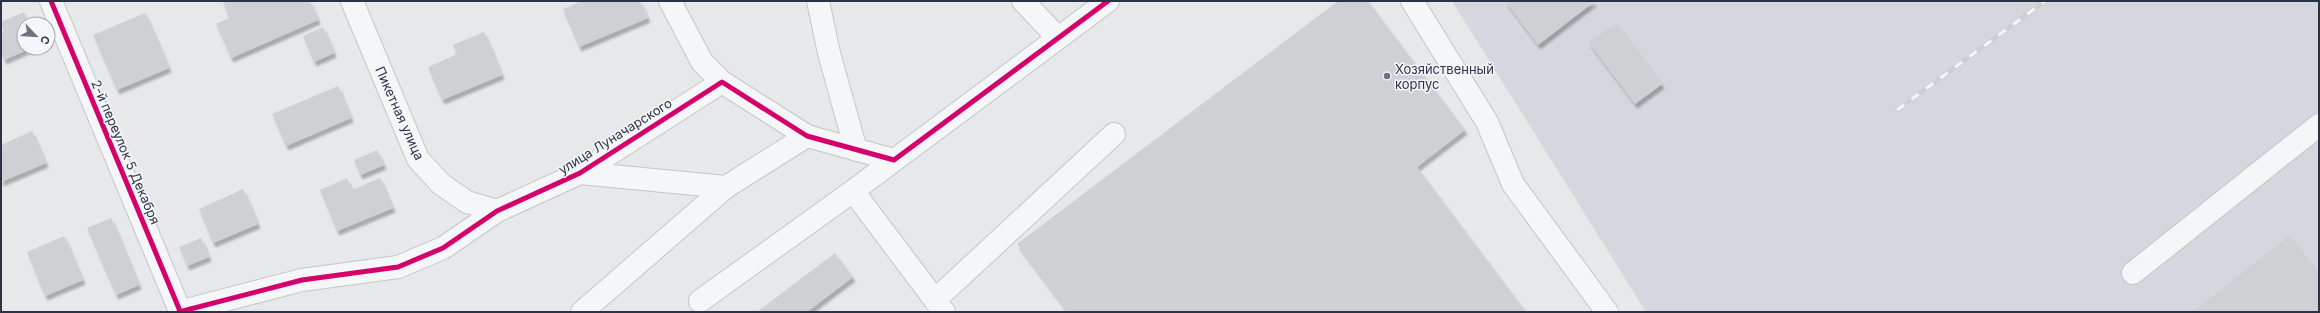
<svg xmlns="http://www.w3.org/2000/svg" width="2320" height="313" viewBox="0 0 2320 313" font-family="Inter,sans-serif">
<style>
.built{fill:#d4d7dd}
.building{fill:#ced0d3;filter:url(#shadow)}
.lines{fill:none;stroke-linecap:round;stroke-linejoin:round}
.minor-casing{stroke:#c4c6c8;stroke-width:24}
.minor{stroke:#f5f6f7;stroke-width:22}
.rail-casing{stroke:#cecfd2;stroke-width:4.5}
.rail{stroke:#f4f6f9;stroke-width:3;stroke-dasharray:9;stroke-linecap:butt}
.cycleway-casing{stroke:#f4f6f9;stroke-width:8}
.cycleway{stroke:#d6006c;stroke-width:5}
.poi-dot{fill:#6c737f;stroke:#f4f6f9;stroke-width:1.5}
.labels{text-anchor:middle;stroke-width:3;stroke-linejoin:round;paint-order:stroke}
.poi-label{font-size:13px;fill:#2b3445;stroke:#f4f6f9;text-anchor:start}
.street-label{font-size:13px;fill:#2b3445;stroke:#f4f6f9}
</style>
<defs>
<filter id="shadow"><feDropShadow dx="2.5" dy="4.5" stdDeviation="1" flood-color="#0004"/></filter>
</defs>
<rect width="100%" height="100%" fill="#e6e8ea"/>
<!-- built -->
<path class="built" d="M1452,1H2319V312H1646Z"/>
<!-- building -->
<path class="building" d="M226,1H310L318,20L231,58L216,24L229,18L223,2Z
M582,1H640L648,18L579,47L563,9Z
M1338,1H1368L1465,130L1417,167L1526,312H1068L1017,244Z
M1505,1H1595L1538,45Z
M24,12L29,24H24V48H31L4,60L1,52V33L4,32L1,22Z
M145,13L169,68L117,90L93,35Z
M1616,23L1662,84L1635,104L1589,43Z
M323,27L334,53L314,62L303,36Z
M484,32L502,75L442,100L428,67L457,54L453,45Z
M338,86L351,118L286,146L272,114Z
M32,131L46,163L1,182V145Z
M377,150L384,165L360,175L354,160Z
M347,178L352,190L380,178L393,208L337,231L320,190Z
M243,189L258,224L213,243L199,209Z
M111,218L139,285L116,295L87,228Z
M64,236L83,280L45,296L27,252Z
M2289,236L2319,274V312H2193Z
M201,238L209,257L187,266L179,247Z
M835,253L853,277L807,312H757Z"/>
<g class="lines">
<!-- minor casing -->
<g class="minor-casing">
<path id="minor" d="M51,1L180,311
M352,1L418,159L441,184L467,202L497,211
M670,1L702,62L722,82
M818,1L829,53L856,150
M1023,1L1057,37
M1412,1L1487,122L1513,184L1607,312
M580,173L726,187L807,136
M2133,273L2319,125
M935,300L1114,134
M700,301L853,191
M179,312L302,280L398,267L443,248L497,211L580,173L722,82L807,136L894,160
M582,312L726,187
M944,312L853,191L1108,1"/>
</g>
<!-- minor -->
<use href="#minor" class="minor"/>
<!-- rail casing -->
<g class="rail-casing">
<path id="rail" d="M1897,110L2045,1"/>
</g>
<!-- rail -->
<use href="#rail" class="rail"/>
<!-- cycleway casing -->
<g class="cycleway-casing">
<path id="cycleway" d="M51,1L180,311
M179,312L302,280L398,267L443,248L497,211L580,173L722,82L807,136L894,160L1108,1"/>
</g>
<!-- cycleway -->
<use href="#cycleway" class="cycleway"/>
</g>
<!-- markers -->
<circle class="poi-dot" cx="1387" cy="76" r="4"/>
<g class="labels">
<!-- poi labels -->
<g class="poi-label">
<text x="1395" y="74">Хозяйственный<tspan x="1395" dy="15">корпус</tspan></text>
</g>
<!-- street labels -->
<g class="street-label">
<text transform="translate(400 113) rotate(66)" y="5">Пикетная улица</text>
<text transform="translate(615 136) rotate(-32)" y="5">улица Луначарского</text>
<text transform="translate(126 152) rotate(67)" y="5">2-й переулок 5 Декабря</text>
</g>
</g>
<!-- border -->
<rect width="2320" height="313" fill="none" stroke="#2b3445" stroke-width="4"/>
<!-- north arrow -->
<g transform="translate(36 36) rotate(115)"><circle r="19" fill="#f4f6f9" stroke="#a4a8b1"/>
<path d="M0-3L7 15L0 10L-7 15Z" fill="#6c737f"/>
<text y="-6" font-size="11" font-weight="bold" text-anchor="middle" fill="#2b3445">С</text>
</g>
</svg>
